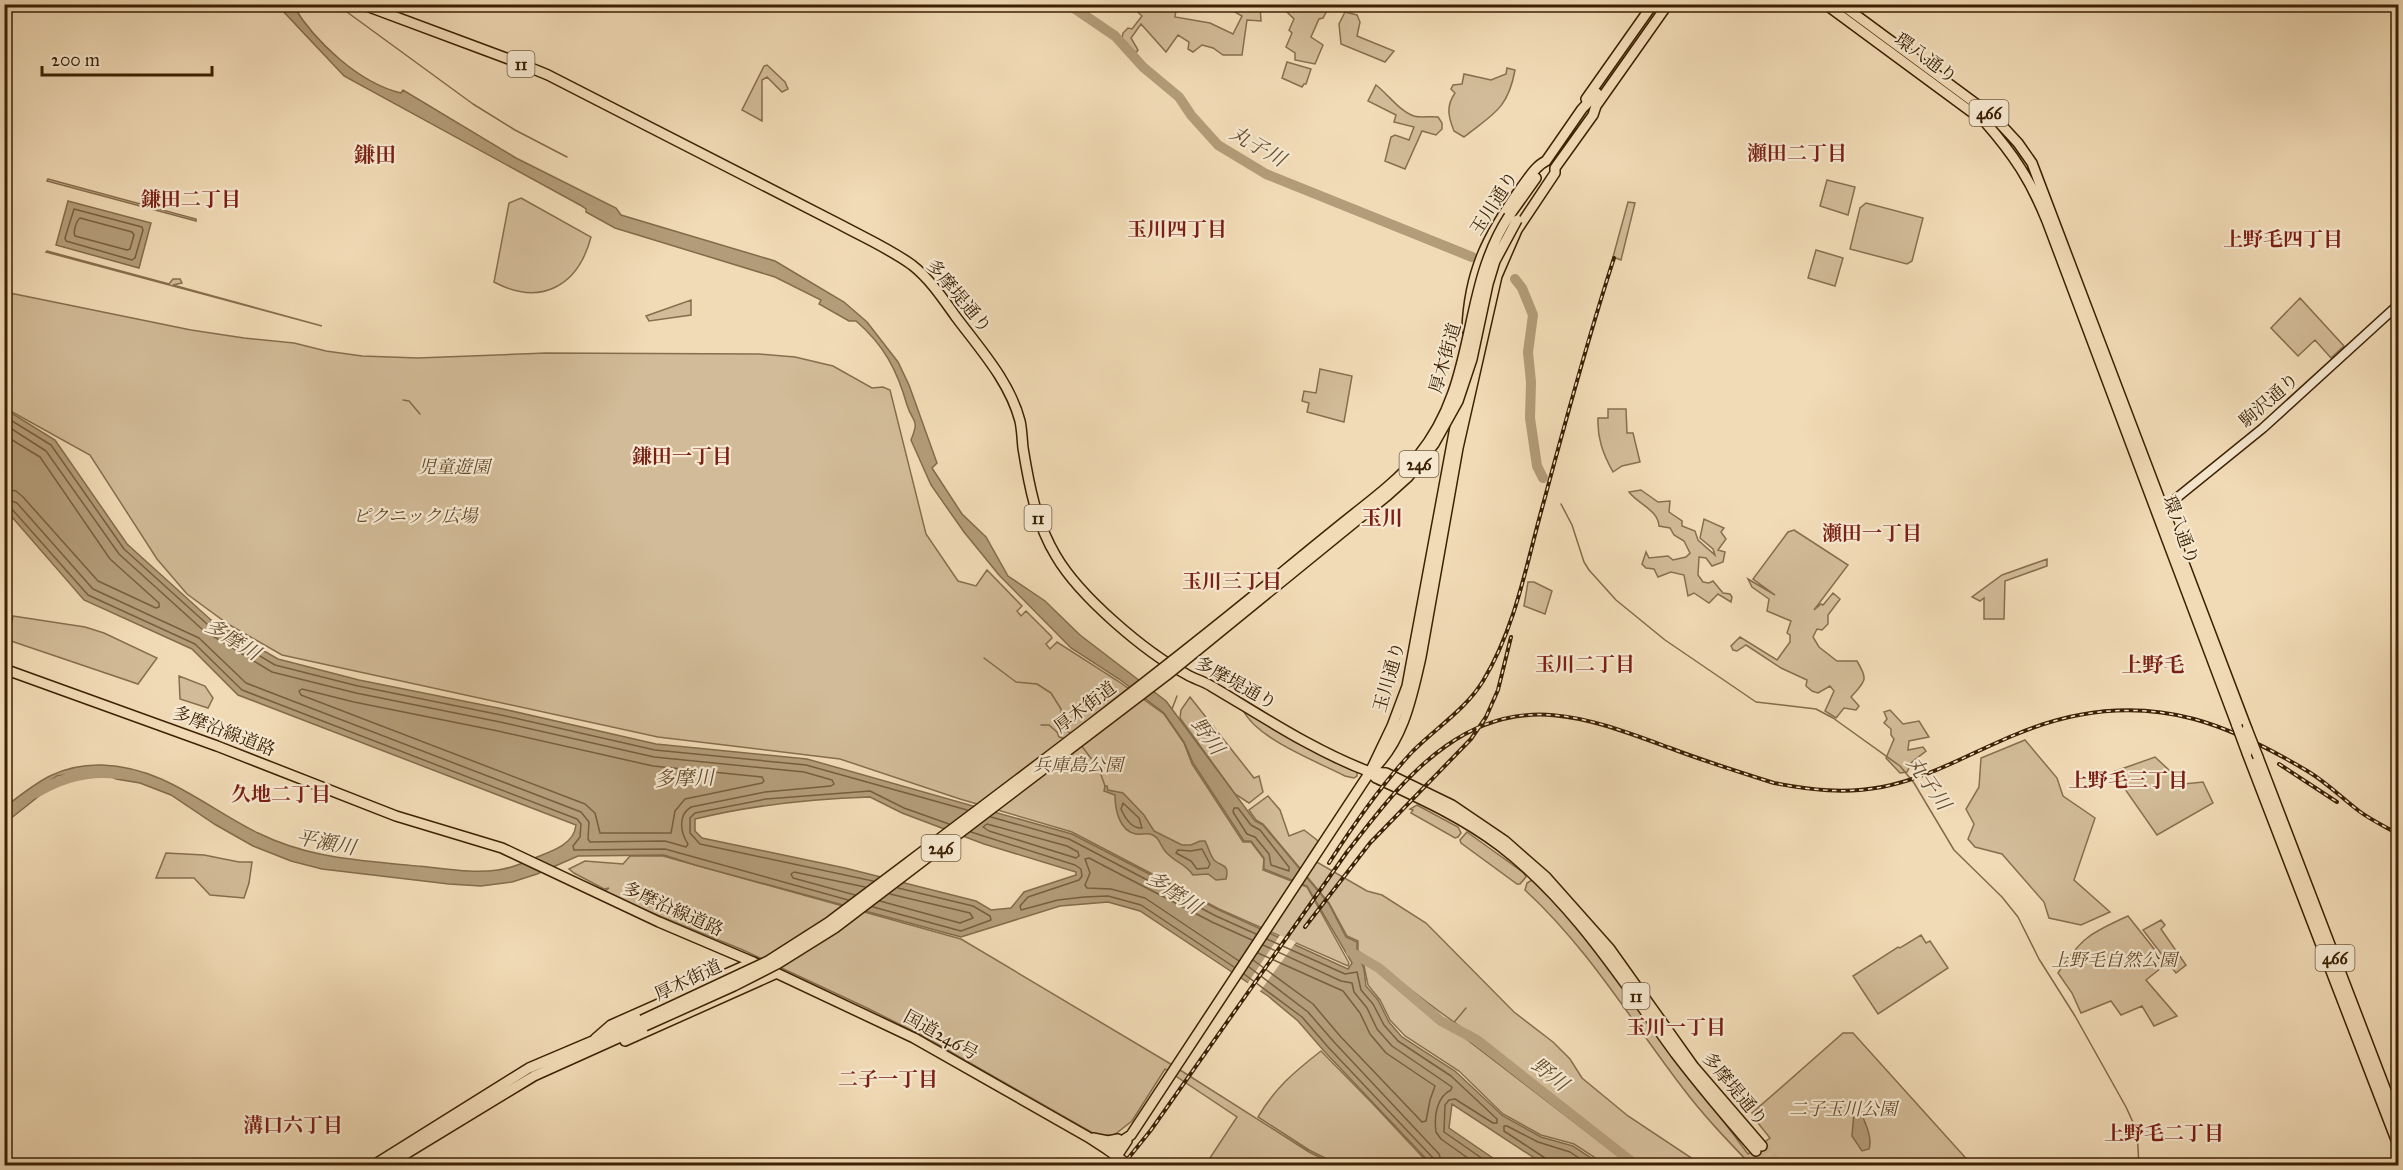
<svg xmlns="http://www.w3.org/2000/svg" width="2403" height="1170" viewBox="0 0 2403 1170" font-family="'IM FELL Great Primer','Noto Serif JP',serif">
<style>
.green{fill:#d2bb98;stroke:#876e4e;stroke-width:1.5}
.water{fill:#b39c79;stroke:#836b4a;stroke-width:1.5;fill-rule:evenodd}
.pier{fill:#f1dbb6}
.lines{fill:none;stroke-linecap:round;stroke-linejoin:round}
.shore{stroke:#785e3e;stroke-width:1.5}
.stream{stroke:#836b4a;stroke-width:1.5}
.river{stroke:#b39c79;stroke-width:10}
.primary-tunnel{stroke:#cdb692;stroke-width:9;stroke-dasharray:9 4.5;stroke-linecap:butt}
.secondary-casing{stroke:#3c2103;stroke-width:11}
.primary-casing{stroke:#3c2103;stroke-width:12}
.trunk-casing{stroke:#3c2103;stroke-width:12}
.secondary{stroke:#f6e8d0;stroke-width:8}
.primary{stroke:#f1dbb6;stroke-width:9}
.trunk{stroke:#f1dbb6;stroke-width:9}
.rail-casing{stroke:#3c2103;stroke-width:4}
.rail{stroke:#f6e8d0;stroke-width:1.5;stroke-dasharray:4.5;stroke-linecap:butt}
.trunk-bridge-casing{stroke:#3c2103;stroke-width:12;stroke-linecap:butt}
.trunk-bridge{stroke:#f1dbb6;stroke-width:9}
.labels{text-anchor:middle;stroke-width:4.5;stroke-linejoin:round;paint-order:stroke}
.shield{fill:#f6e8d0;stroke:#745d40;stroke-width:1.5}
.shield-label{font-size:16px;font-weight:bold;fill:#3c2103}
.street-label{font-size:18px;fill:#3c2103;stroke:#f6e8d0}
.park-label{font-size:18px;font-style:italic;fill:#624828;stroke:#f6e8d0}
.water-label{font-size:20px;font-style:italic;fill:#664c2c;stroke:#f6e8d0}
.neighbourhood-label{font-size:20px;font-weight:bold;fill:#7a1f14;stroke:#f6e8d0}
.quarter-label{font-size:21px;font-weight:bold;fill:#7a1f14;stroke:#f6e8d0}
</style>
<rect width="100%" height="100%" fill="#f1dbb6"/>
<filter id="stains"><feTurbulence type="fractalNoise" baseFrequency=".00333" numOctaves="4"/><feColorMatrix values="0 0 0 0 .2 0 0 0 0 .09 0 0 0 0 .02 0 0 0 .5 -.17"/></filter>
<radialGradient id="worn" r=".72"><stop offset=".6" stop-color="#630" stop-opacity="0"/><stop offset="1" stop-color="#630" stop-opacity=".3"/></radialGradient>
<!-- green -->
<path class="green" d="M1290,4L1330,5L1323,18L1319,19L1311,37L1323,45L1315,64L1295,60V53L1286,47L1292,33L1289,30L1294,19L1286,11Z
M1130,5H1169L1176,10L1175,17L1210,23L1233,34L1242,16L1223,5H1260L1261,21L1247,20L1242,55H1223L1213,48L1202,45L1193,52L1188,49L1189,42L1178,35L1166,52L1141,24L1131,38L1138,50L1136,53L1122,38L1123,33L1128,28L1132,29L1142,16Z
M1345,12L1357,15L1360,22L1357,36L1394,51L1385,62L1341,44L1339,24Z
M1287,62L1311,69L1306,84H1304L1302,87L1282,78Z
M767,65L785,82L788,89L782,92L767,77L762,80V121L742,110L764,66Z
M1507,68L1515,70C1508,109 1493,114 1464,137L1454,131C1448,116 1446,106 1455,93L1451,89L1453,85L1462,84L1464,74L1491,80L1506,74Z
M1376,85C1388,94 1399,111 1414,116C1421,118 1430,116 1438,117L1442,123V129L1436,135L1422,131L1405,169L1385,161L1391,137L1395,135L1409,140L1414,127L1394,122L1396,115L1368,101Z
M48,179L196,219V221L47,181Z
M1827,180L1855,187L1848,215L1820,206Z
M521,198L591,237C578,286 541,307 494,282L509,203Z
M1628,202L1635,203L1621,260L1613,257Z
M1866,203L1923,218L1912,261L1907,264L1850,249L1860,208Z
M1816,250L1843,258L1835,286L1808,278Z
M47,251L169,284L173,279H180L182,283L173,285L322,326L46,252Z
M5,292L191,330L244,338L294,343L326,351L362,356L418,358L546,353L759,354L795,357L833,366L872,388L883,387L890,390L926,534L958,581L976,586L987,570L1022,606L1017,611L1021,616L1026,611L1051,636L1052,638L1046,644L1050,649L1057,642L1118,681L1164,714L1184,743L1192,764L1243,842H1251L1264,859L1263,870L1307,887L1349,963L1348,966L1219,909L1072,832L960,799L840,759L658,737L282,655L228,624L187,594L157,559L90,455L5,408Z
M2300,298L2344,346L2331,358L2315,340L2298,356L2271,328Z
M691,300V315L649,321L646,316Z
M1320,369L1352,376L1344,422L1307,412L1309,403L1302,401L1304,391L1316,393Z
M1608,409H1626L1627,433H1633L1640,462L1622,466L1613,472C1603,454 1597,438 1598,418H1608Z
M1641,490L1658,502L1670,501L1669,512L1682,521V526L1695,531L1698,540L1715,555L1713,549L1700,538L1704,519L1724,528L1721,532L1726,539L1718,550L1725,552L1723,562L1712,566L1706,558L1699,557L1698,575L1703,582L1709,583L1713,581L1723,593L1730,594L1732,597L1731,602L1718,594L1709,603L1694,593L1688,596L1684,575L1671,572L1658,577L1654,569L1646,568L1642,564L1646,552L1649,558L1668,556L1673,560L1686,557L1690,553L1684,541L1674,535L1670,528L1659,526C1658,510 1638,504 1629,492Z
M1794,530L1848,565L1814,610L1821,604L1823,605L1833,593L1840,599L1828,615V624L1822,630L1817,629L1813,637L1819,647L1837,661H1857C1869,681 1865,681 1851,697L1859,706L1856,710L1844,708L1836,718L1825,711L1834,691L1830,686L1818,693L1812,691L1806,686L1807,680L1781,668L1746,645L1737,651L1733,650L1731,646L1740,637L1777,660L1790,642V635L1787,633L1791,621L1767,611L1769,599L1752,587L1748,579L1775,595L1753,579L1788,532Z
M2047,559V566L2005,581L2004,619H1984V598L1980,601L1972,597L2002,575Z
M1528,582H1534L1552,591L1545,614L1524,606Z
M13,616L85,627L104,633L157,658L138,684L8,640Z
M179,676L205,686L213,698L208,708L180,699Z
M1190,697L1254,778L1259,776L1263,792L1249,803L1235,794L1180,718L1181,710Z
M1243,710L1357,772V776L1354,778L1345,776C1316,761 1257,739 1243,710Z
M1890,710L1903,724L1919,721L1929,737L1909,741L1908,750L1923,747L1926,751L1912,762L1907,772L1900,773L1886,758L1894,739L1891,735V729L1884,723L1887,719L1884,712Z
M2025,740L2057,778L2063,796L2095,818L2074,880L2110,912L2081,925L2049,918L2044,902L2002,854L1975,847L1968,839L1974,824L1966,809L1979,787L1981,758Z
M2155,757L2184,784L2203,782L2213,803L2157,835L2113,772Z
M1268,796L1280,810L1289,836L1304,830L1317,840L1318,842L1308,857L1367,891L1382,895L1426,923L1514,1012L1553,1042L1570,1059L1582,1078L1628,1116L1702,1165H1642L1475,1036C1434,1011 1398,977 1358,951V941L1347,936L1329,903L1263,824L1256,820L1249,810Z
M1417,805L1458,827L1461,833L1458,837L1455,838L1411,813L1413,810L1410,809Z
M1467,832L1524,873L1526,877L1520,884H1517L1461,843L1460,840Z
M166,853L204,855L239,862H252L249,883L244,898L210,895L194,878H156Z
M630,856H663L961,939L1169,1063L1309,1152L1335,1165H1208L1206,1164L1237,1117L1165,1069L1132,1121L1114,1135L1098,1136L923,1036L865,1007L743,950L603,893L609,888L604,889L574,873L569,869L585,861L623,864Z
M1532,880L1573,920L1748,1154L1770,1138L1758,1123L1752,1113L1843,1033H1853L1972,1165L1761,1166L1759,1164L1751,1165C1727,1140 1703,1115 1682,1087C1630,1019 1588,948 1525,890L1527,883Z
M2128,916L2166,964L2146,980L2177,1016L2154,1026L2142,1006L2121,1015L2111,1001L2081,1013L2072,993L2058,973C2081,938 2090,933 2128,916Z
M2161,920L2165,925L2161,929L2186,965L2176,973L2143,930Z
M1921,935L1926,943L1930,941L1948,968L1878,1014L1853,976L1898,947L1900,948Z
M1363,961L1380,971L1445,1025L1457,1032L1630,1165H1606L1574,1144L1541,1135L1503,1114L1459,1071L1405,1036L1390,1020L1380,1000L1368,985Z
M1321,1051L1372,1103L1430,1165H1339L1309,1150L1258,1117C1275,1088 1294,1072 1321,1051Z"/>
<!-- water -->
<path class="water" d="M289,5H293C314,41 359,83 401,93L403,90L516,158L616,208L621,215L775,261L844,302L867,322L898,362L909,385L937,463L932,468L962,514L986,537L1008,576L1045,601L1080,635L1166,701L1255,821L1263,825L1329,904L1346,937L1357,942V951L1364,969L1366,986L1378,1000L1389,1022L1402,1037L1455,1071L1503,1116L1541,1137L1573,1146L1602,1165H1545L1452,1104L1449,1128L1503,1165H1432L1324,1051L1298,1021L1268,996L1140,911L1108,902L1060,906L961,937L695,865L664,855L578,856L537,874L512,882L481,886L449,884L322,869L291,861L253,846L216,825L171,795L140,783L116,779L100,771L57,776L50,781L44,792L5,823V807C37,782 59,764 102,765C164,767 205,807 258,833C311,859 359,860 417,866C443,868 471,874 498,870C512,868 524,863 537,857C553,851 574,844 576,825L238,695L192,649L84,600L5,509V409L55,440L127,544L211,620L278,659L359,680L503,709L656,744L807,759L1072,834L1219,910L1348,969L1352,963L1307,886L1264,869V858L1251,841H1244L1193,763L1184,742L1164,713L1119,679L1071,648L999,575L964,532L931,485L911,440C920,418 913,424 907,405C897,370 884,345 856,321H849L819,304L821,300L775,277L615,228L586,212V209L580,205L344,76L282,10ZM870,797L902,813L984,844L1076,872V875L1024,892L1011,908L991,910L976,901L845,868L702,838L695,831V819C752,805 811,799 870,797Z
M68,201L151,223L139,268L56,245Z
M1105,786H1107L1108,790L1123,793L1144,815L1154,831L1182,845H1191L1200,841H1205C1208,846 1210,855 1214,860C1221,867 1230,863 1226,879L1216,880L1208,874L1193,875C1186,864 1174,862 1165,851C1160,845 1159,836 1150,834C1146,833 1140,835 1136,834C1119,831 1115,809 1115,795L1104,791Z
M1860,1110C1864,1121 1873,1137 1869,1149L1862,1151L1852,1136L1854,1112Z"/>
<!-- pier -->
<path class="pier" d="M1280,935L1296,942L1258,994L1246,986Z"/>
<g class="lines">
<!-- shore -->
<path class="shore" d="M74,209L142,227L143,230L135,258L132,260L66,241L65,238Z
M80,218L132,232L134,235L130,249L127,250L75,236C73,232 76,221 80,218Z
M4,416L51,445L124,549L207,624L275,665L358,686L501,715L655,750L806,765L967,810
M4,424L46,451L119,554L203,630L272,672L356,693L500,722L654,757L804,772L832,780L834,784L831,786L765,792L691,807C678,815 680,832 688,844L686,847L665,841L590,842L588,839L589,822L581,812L246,683L199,638L93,589L17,503L4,498
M4,435L40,457L110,559L159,603V607L156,608L98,581L23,497L16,491L4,489
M4,506L11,508L88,595L195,644L242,690L577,819L581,824L580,837L573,846L574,850L665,849L848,900
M302,689L354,702L498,731L653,766L762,777L764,781L762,783L685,799L675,811L671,833H600L595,813L585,804L301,695L299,691Z
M1123,803L1139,818L1142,828C1131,829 1125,818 1121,809Z
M1234,808H1238L1251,825L1260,830L1289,867V871L1271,865L1269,854L1255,837L1247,834L1233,812Z
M991,817L1069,839L1216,916L1256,934
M987,824L1067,846L1078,852L1079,856L1076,858L989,831L983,827Z
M971,832L1075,865L1081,869L1082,876L1079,880L1028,897L1020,906L1021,910L1058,900L1084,897L1108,896L1141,905L1234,967
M1202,849L1210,864L1208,868L1197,869L1191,861L1176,853L1178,850L1191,851Z
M873,881L700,844L690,833V818L695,813L766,799L870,791L904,808L949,824
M855,895L793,878L791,874L794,872L865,887
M880,901L960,923L973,918L970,913L890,894
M873,907L961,931L991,920L990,916L973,906L898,888
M1267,939L1345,974L1357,972L1361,990L1373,1004L1384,1025L1398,1041L1451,1076L1497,1119V1123H1493L1455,1099L1449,1100L1445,1105L1444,1132L1493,1166
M1263,945L1341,981L1352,983L1354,992L1367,1008L1377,1029L1392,1046L1452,1087L1451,1090C1436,1097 1434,1117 1436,1132L1441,1139L1479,1166
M1253,960L1313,1004L1340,1036L1422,1122L1426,1121L1430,1100L1435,1086L1386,1053L1370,1034L1360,1013L1343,991L1258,953
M1239,961L1145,898L1111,889L1087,888L1085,885L1090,873L1085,859L1089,858L1212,922L1252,940
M1249,967L1308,1012L1334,1042L1439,1154L1443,1166
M1244,974L1302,1017L1328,1047L1434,1159L1436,1166
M1548,1166L1545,1158L1504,1131V1126H1507L1538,1142L1570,1152L1591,1166"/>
<!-- stream -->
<path class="stream" d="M336,4L473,104L515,130L567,157
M403,400L409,401L420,414
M1561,504L1572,525L1584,562L1589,570L1616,600L1665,640L1756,702L1816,709L1833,718L1900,766L1914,783L1954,850L2002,897L2018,917L2039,959L2075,1016L2126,1107L2137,1131L2139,1166
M984,658L1016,682L1037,684L1051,693L1061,709L1063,727L1072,735
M1172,709L1177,696
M1041,725H1049L1057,732L1059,737L1066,739
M1081,745L1099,769L1105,786
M1451,1026L1466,1008"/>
<!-- river -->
<path class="river" d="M1068,4L1115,36L1143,67L1179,97L1191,115L1218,145L1266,174L1472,257
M1515,279L1522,288L1533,315L1528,352L1531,382L1530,418L1537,466L1543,478
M36,793C61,778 89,770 118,774
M1351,952L1379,968L1441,1021L1477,1040L1637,1166"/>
<!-- primary-tunnel -->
<path class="primary-tunnel" d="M1762,1146L1781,1166
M1756,1151L1771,1166"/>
<!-- secondary casing -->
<g class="secondary-casing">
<path id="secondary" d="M2158,513L2263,428L2398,305"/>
</g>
<!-- primary casing -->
<g class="primary-casing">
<path id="primary" d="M361,4L514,61L548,75L841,225C865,238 890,249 912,265C930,279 943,299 956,317C980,349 1010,382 1020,421C1022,430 1022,439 1023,448C1029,485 1036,523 1056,556C1080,597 1145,652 1186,674C1194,679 1203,681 1211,686C1262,716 1314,751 1370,772L1376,778C1419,798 1462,817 1500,846C1573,902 1621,979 1675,1053C1701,1087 1728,1119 1756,1151
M4,669L217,746L396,816L502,848L659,922L753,962
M1370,772L1386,773L1452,805L1505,841L1546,877L1610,949L1694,1067L1762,1146
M1108,1150L1130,1166"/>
</g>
<!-- trunk casing -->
<g class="trunk-casing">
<path id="trunk" d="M1825,4L1985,122C2014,155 2031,181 2047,221L2237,726
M1841,4L1994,117L2018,143L2032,163L2247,729
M1586,99L1653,4
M1509,216L1536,178
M1467,330C1469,271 1488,235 1521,188C1528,179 1535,166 1546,161L1582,109L1597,93
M2247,753L2398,1145
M2258,757L2398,1122
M1371,770L1392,726L1407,686L1460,400
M595,1039L611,1025L753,962L914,1038L1088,1137L1108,1150
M625,1041L777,973
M1093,1138L1108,1141L1118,1139
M1108,1150L1131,1135L1370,772C1403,743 1412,697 1421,657L1458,448L1497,276L1517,230L1555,173V168L1593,115L1596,106L1668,4
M1117,1156L1127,1141
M372,1166L529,1068L642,1020
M386,1166L534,1076L645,1026"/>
</g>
<!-- secondary -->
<use href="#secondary" class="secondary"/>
<!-- primary -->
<use href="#primary" class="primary"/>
<!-- trunk -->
<use href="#trunk" class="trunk"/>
<!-- rail casing -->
<g class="rail-casing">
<path id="rail" d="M2279,764L2337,802
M1329,863C1354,824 1381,785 1413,751C1436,728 1466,709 1483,681C1516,627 1527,561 1544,501C1566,419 1588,338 1614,258
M1305,927L1370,843L1471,739L1486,717L1498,690L1511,637
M1122,1166L1151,1130L1347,852C1377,814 1406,774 1446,746C1523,691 1591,719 1670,748C1704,761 1739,772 1774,783C1810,790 1845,794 1882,787C1930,778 1972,752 2017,734C2074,710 2134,703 2194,719C2234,730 2274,751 2309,772C2327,783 2343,799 2359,811C2371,820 2386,827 2398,834"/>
</g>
<!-- rail -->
<use href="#rail" class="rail"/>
<!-- trunk-bridge casing -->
<g class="trunk-bridge-casing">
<path id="trunk-bridge" d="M2237,726L2247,753
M2247,729L2258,757
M642,1020L768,961L829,922C976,811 1125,701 1268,584C1296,561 1325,537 1354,514C1377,496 1400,478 1418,456C1479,382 1460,291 1509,216
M645,1026L734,986L779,963L835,928L1167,675L1388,495L1408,477L1434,444L1458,401L1472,359L1488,284L1495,261L1517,220"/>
</g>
<!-- trunk-bridge -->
<use href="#trunk-bridge" class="trunk-bridge"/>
</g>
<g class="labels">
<!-- shield labels -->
<g class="shield">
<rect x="507.5" y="51" width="27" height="26" rx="4.5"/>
<rect x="1969.5" y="100" width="39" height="26" rx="4.5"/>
<rect x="1399.5" y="451" width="39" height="26" rx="4.5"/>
<rect x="1024.5" y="505" width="27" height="26" rx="4.5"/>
<rect x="921.5" y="835" width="39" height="26" rx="4.5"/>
<rect x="2315.5" y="945" width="39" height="26" rx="4.5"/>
<rect x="1622.5" y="983" width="27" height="26" rx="4.5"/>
</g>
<g class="shield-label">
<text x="521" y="70">11</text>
<text x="1989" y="119">466</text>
<text x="1419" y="470">246</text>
<text x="1038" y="524">11</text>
<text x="941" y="854">246</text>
<text x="2335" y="964">466</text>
<text x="1636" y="1002">11</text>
</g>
<!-- street labels -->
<g class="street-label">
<text transform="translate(1926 58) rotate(36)" y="6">環八通り</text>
<text transform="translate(1494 203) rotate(-57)" y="6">玉川通り</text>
<text transform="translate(959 296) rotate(50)" y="6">多摩堤通り</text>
<text transform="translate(1445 358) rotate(-74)" y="6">厚木街道</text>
<text transform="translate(2269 400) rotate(-41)" y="6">駒沢通り</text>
<text transform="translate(2181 530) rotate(70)" y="6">環八通り</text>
<text transform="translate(1389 677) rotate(-74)" y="6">玉川通り</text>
<text transform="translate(1236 683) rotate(29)" y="6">多摩堤通り</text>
<text transform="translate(1085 707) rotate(-37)" y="6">厚木街道</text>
<text transform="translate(224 731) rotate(21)" y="6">多摩沿線道路</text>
<text transform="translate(673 909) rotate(24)" y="6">多摩沿線道路</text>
<text transform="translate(688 980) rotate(-25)" y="6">厚木街道</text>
<text transform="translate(941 1035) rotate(29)" y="6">国道246号</text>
<text transform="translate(1735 1089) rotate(50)" y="6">多摩堤通り</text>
</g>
<!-- park labels -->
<g class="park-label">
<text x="454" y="473">児童遊園</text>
<text x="415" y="522">ピクニック広場</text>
<text x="1078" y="771">兵庫島公園</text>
<text x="2114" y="966">上野毛自然公園</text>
<text x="1843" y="1115">二子玉川公園</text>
</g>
<!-- water labels -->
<g class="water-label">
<text transform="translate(1258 146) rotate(30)" y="7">丸子川</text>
<text transform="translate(233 639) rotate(32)" y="7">多摩川</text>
<text transform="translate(1208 736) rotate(54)" y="7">野川</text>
<text transform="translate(684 778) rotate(-2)" y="7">多摩川</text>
<text transform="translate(1929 783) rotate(55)" y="7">丸子川</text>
<text transform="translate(326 842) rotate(11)" y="7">平瀬川</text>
<text transform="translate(1174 892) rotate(34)" y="7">多摩川</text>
<text transform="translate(1550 1074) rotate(38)" y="7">野川</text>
</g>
<!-- neighbourhood labels -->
<g class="neighbourhood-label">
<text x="1797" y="160">瀬田二丁目</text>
<text x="191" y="206">鎌田二丁目</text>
<text x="1177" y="236">玉川四丁目</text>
<text x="2283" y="246">上野毛四丁目</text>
<text x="682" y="463">鎌田一丁目</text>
<text x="1872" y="540">瀬田一丁目</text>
<text x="1232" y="588">玉川三丁目</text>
<text x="1585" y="671">玉川二丁目</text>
<text x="2128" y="787">上野毛三丁目</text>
<text x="281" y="801">久地二丁目</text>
<text x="1676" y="1034">玉川一丁目</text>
<text x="888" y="1086">二子一丁目</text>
<text x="293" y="1132">溝口六丁目</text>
<text x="2164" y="1140">上野毛二丁目</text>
</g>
<!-- quarter labels -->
<g class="quarter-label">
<text x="375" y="162">鎌田</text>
<text x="1382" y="525">玉川</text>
<text x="2153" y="672">上野毛</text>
</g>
</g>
<!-- margin -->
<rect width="2403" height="1170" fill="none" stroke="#f1dbb6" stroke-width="24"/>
<rect x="6" y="6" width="2391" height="1158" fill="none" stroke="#3c2103" stroke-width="3"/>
<rect x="12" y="12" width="2379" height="1146" fill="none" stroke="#3c2103" stroke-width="1.5"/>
<!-- scale -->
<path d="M42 66v9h170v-9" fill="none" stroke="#3c2103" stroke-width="3"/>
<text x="51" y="66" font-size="18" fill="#3c2103" stroke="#f6e8d0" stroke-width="4.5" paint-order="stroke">200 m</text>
<rect width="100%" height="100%" filter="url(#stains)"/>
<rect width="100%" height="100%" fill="url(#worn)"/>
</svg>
